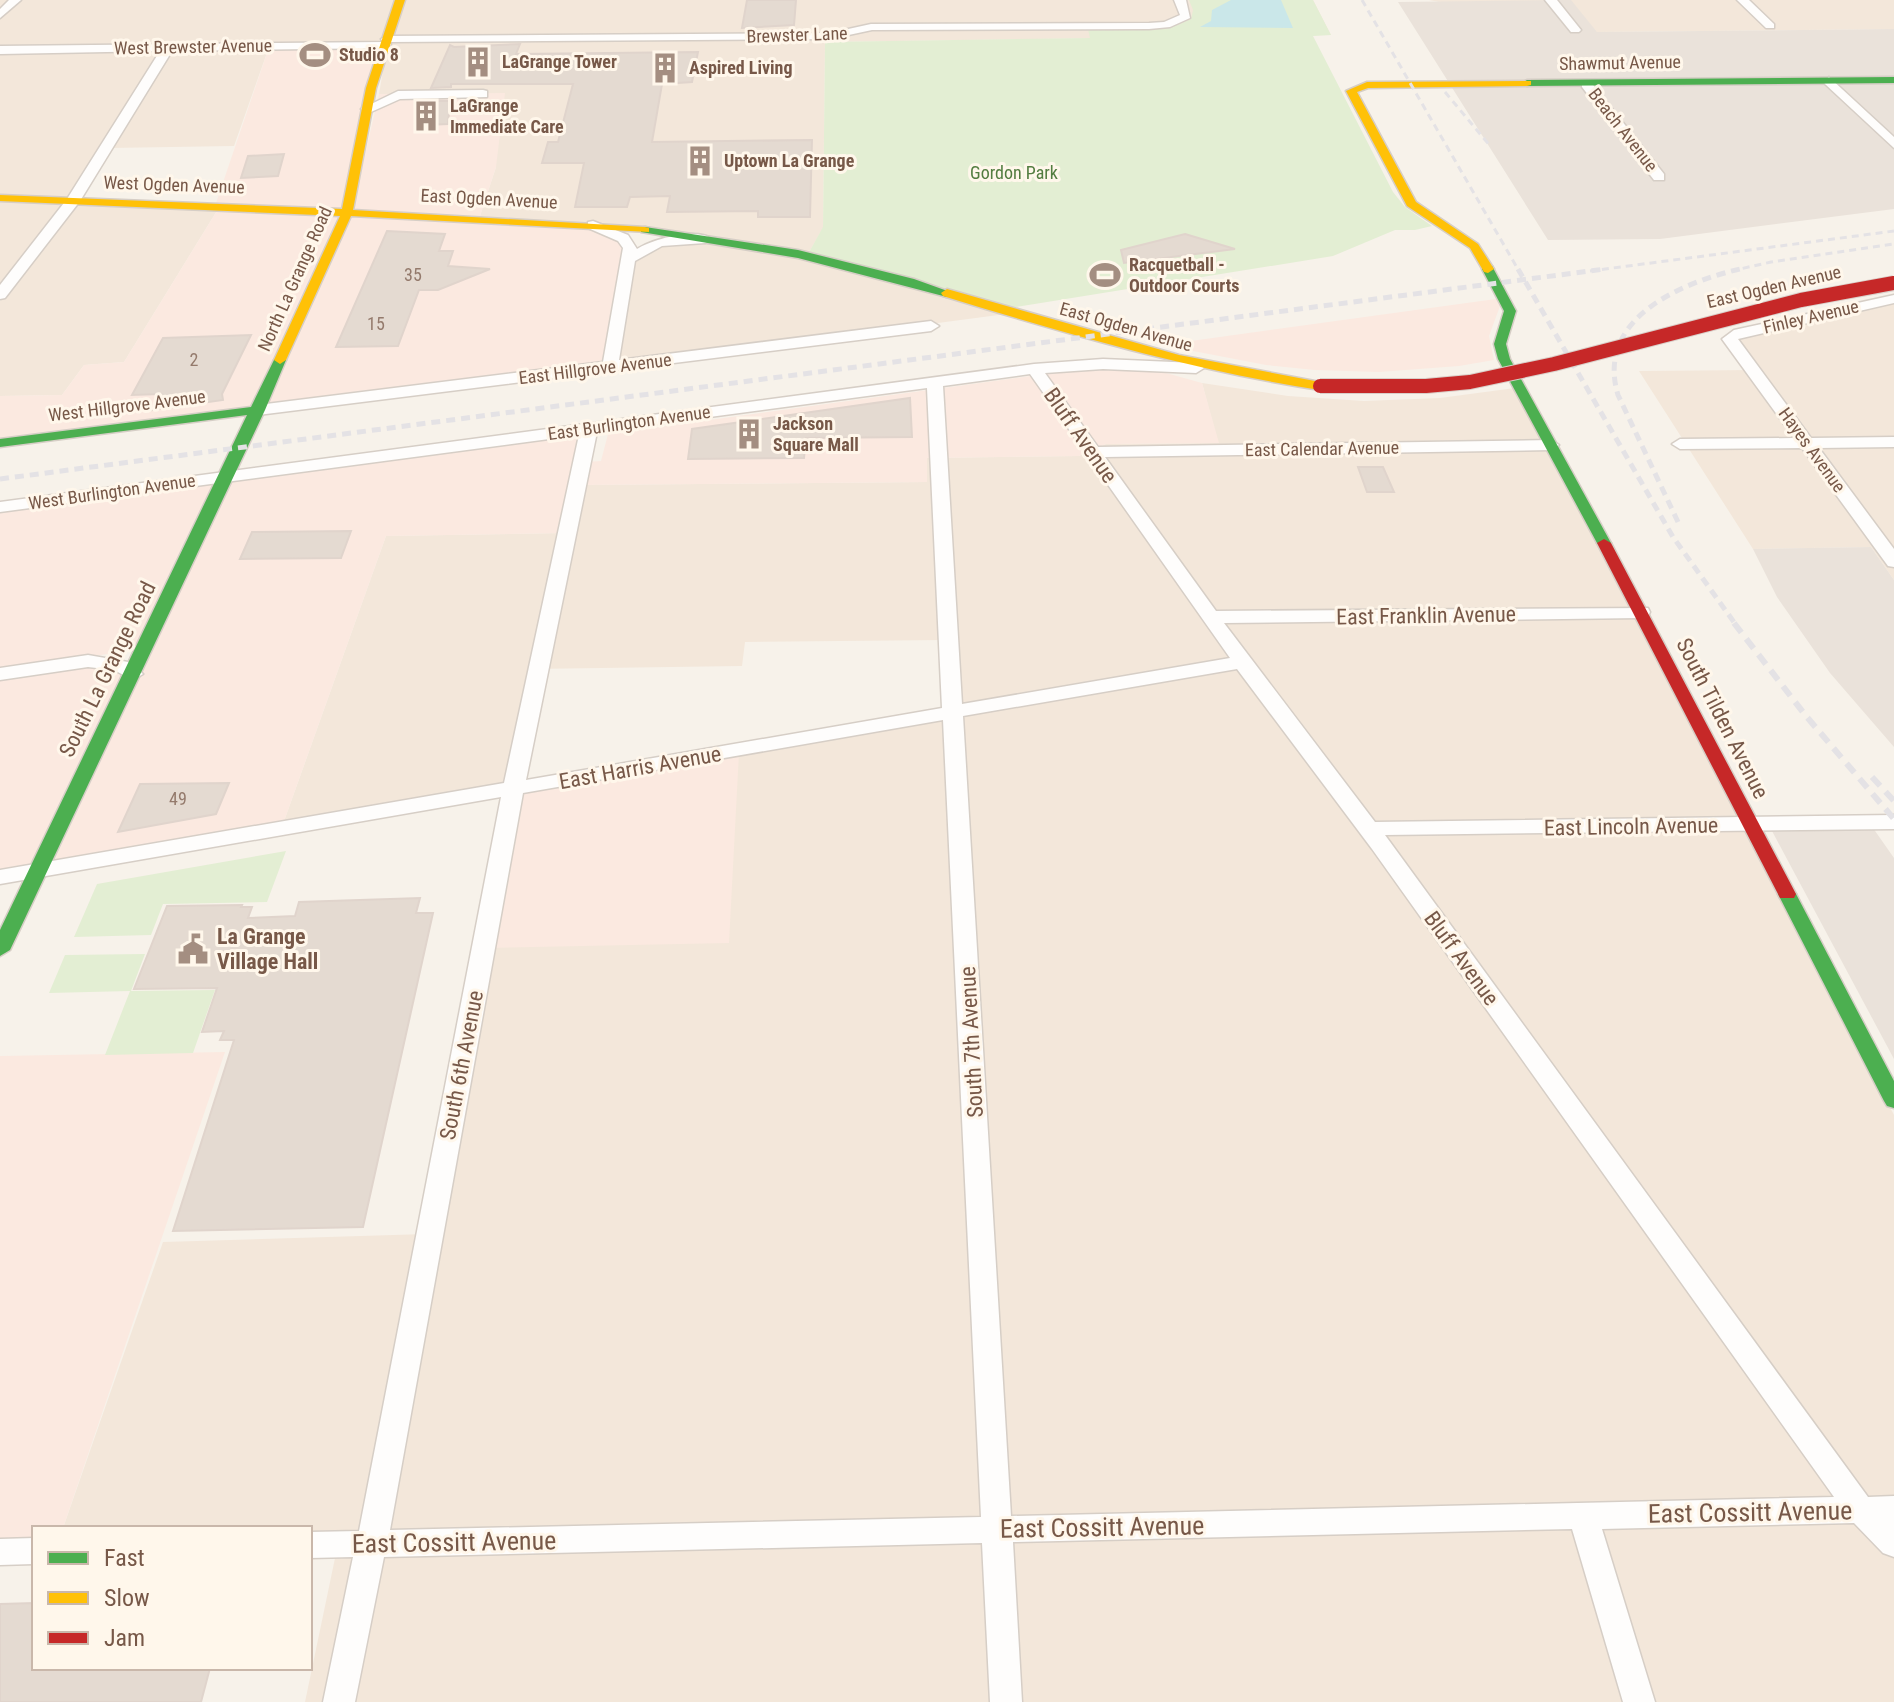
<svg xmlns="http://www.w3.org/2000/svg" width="1894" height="1702" viewBox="0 0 1894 1702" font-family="'Roboto Condensed',sans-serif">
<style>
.residential{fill:#f3e7da}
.commercial{fill:#fbe9e0}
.industrial{fill:#eae2da}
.green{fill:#e3eed3}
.water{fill:#cae7e9}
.building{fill:#e4dad1;stroke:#e0d4cc;stroke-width:2}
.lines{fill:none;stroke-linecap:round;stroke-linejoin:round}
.street-casing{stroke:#d6cec6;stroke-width:3}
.fast-casing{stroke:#d6cec6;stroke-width:3}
.slow-casing{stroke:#d6cec6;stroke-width:3}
.jam-casing{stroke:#d6cec6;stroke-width:3}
.street{fill:#fefdfc;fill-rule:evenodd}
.fast{fill:#4caf50;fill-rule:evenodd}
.slow{fill:#ffc107;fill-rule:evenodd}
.jam{fill:#c62828;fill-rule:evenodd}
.rail-far2{stroke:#e4e2e5;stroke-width:3;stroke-dasharray:7 5;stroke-linecap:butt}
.rail-far1{stroke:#e4e2e5;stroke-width:5;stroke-dasharray:9 6;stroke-linecap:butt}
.rail{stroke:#e4e2e5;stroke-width:6;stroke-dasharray:12 8;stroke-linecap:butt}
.jam-bridge-casing{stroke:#d9cfc9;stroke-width:16;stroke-linecap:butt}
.jam-bridge{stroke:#c62828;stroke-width:14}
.labels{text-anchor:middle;stroke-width:6;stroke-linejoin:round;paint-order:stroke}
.far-street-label{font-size:18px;fill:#775848;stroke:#fff7eb}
.far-poi-label{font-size:18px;font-weight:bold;fill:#775848;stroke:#fff7eb;text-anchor:start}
.far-park-label{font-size:18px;fill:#537d40;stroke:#fff7eb}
.number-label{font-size:18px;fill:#947a6c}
.street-label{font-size:22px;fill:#775848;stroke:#fff7eb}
.poi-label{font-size:22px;font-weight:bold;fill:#775848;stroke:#fff7eb;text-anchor:start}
.near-street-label{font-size:26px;fill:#775848;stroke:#fff7eb}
</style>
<rect width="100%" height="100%" fill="#f7f2ea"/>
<!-- residential -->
<path class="residential" d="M0,0H398L381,46L269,47L234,146L109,148L77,200L0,197Z
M402,0H1313L1331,35L825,42L823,228L808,254L1006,314L612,366L632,259L650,246L709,240L480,216L496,167L379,94L387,46Z
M1429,0H1894V29L1597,32Z
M0,200L69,203L0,290Z
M75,203L218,209L124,362L84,365L62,395L0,396V301Z
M1894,301V580L1871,547L1753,549L1639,371L1755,370L1734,340L1738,336Z
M1202,383L1288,396L1364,401L1440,398L1515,388L1894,1115V1702H305L339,1539L310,1540V1528H63L163,1242L426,1234L487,948L739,753L946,718L943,640L745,642L742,666L531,669L505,784L283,824L386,536L564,533L575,485L927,482V458L1079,456L1106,444L1218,443Z"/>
<!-- commercial -->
<path class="commercial" d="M381,46L342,211L215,206L269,47Z
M505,93L496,167L480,216L352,211L379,94Z
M218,209L343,216L254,408L0,438V396L62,395L84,365L124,362Z
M351,216L595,227L630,248L609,365L263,408Z
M1503,298L1489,336L1494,360L1459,366L1379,372L1315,370L1266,365L1162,345Z
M1096,367L1166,373L1202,383L1219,443L1106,444L1079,456L927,458V482L580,485L585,462L601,461L608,434Z
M584,432L564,533L386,536L283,824L53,863L232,480Z
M215,481L134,650L0,670V510Z
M115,660L129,674L32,868L0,874V677Z
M739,753L729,943L487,948L519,792Z
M225,1052L63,1528H34V1545H0V1056Z"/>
<!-- industrial -->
<path class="industrial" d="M1571,0L1597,32L1894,29V209L1660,239L1548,240L1398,2Z
M1871,547L1894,580V747L1830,673L1777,597L1753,549Z
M1873,828L1894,858V1059L1772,831Z"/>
<!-- green -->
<path class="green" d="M1189,0H1313L1331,35L1313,36L1393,192L1405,207L1432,226L1415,230H1395L1333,256L1004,309L808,254L823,227L825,42L1090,38L1088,29L1178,25L1191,19L1193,10Z
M286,851L267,902L163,904L151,935L74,937L97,884Z
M145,954L131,991L215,990L193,1053L105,1055L130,991L49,993L65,955Z"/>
<!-- water -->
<path class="water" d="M1231,0H1281L1293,28L1200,27L1211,21L1212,10Z"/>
<!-- building -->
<path class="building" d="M747,0H796L794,25L742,28Z
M520,44L516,54L698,52L692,82L662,84L652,142L812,140L810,217H758V211L667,212L670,196L630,197L627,207H575L584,163H542L548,142H558L573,84H451V87L431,88L450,45L454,47Z
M450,101L448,124L425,125V101Z
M284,154L278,176L241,178L248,156Z
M387,231L445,234L439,251H453L448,266L490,269L438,290H419L398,346L336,347Z
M1185,234L1235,249L1124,263L1121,250Z
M251,335L222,394L223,400L153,410L161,394L132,395L163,338Z
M910,398L912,437L806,438L804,458L688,459L692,429Z
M1358,467H1383L1394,492H1367Z
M351,531L341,558L240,559L252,532Z
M229,783L216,814L118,832L140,784Z
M420,898L416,913H433L363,1227L173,1231L234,1040H220L224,1031L202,1032L217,988L134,989L167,906L242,905L241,907H252L248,918L295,916L299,902Z
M34,1603V1668H210L201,1702H0V1604Z"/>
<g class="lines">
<!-- street casing -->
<g class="street-casing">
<path id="street" d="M9,0H21L0,18V9Z
M1174,0H1186L1190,18L1170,27L1149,29L872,30L830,39L389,42L391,45L385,48L172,51L80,201L5,298L0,299V285L67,199L160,51L0,54V46L383,42L381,39L387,36L830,33L871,24L1149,23L1164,22L1180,15Z
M1545,0H1557L1581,30L1579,32H1571Z
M1737,0H1749L1774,24V28H1766Z
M1829,77L1894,137V148L1825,84L1823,81Z
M1582,81H1590L1664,174V180H1654L1582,87Z
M483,90L487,91V97L400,99L371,112L361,109L398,91Z
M593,221L628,235L637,249C653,239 696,227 712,239L705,243L662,246L635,261L619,360L931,321L939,326L931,331L258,415L250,410L258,405L603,362L623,248L618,241L588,228V222Z
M1894,295V303L1738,339L1811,438L1894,437V447L1819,448L1894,549V567L1888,566L1802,448L1680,449L1672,444L1680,439L1794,438L1722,339L1734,330Z
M1103,359L1196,363L1204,368L1196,373L1103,369L1045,373L1098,447L1551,440L1559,445L1551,450L1105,457L1216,611L1648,608L1650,612L1648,616L1641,618L1224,623L1375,822L1894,815V829L1385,835L1868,1497L1894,1496V1557L1883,1553L1854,1523L1602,1529L1655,1702H1623L1572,1529L1013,1542L1022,1702H990L982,1543L384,1557L355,1702H323L353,1557L310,1558V1532L359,1531L501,797L0,884V870L504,783L579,435L0,512V502L1034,364ZM1030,374L1230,658L962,704L943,386ZM927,388L942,708L526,780L597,432ZM1237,669L1372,849L1834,1497L1011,1516L963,716ZM943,720L981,1517L390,1530L523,793Z
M88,655L128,662L143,674L133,680L114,670L88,667L0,680V668Z
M34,1538V1564L0,1565V1539Z"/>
</g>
<!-- fast casing -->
<g class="fast-casing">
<path id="fast" d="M1894,77V83L1527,86L1522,83L1527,80Z
M645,227L798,250L914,279L953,293L947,297L798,258L641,232V228Z
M1484,266H1492L1516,311L1506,344L1510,359L1611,543L1609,546L1604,547L1597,543L1498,359L1494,344L1504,311L1482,269Z
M280,356L286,360L265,410L10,950L0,956V930L247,415L0,447V439L251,407L274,360Z
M1787,888L1796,894L1894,1081V1108L1887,1106L1884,1101L1778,894Z"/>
</g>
<!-- slow casing -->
<g class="slow-casing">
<path id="slow" d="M395,0H405L376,88L353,210L645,227L649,228V232L351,216L286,360L280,364L274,360L340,216L0,201V195L342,209L366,88Z
M1531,81V85L1527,86L1368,88L1357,92L1416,202L1478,244L1494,269L1488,273L1484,272L1470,248L1407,206L1346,91L1367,82Z
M947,289L1179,355L1320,382L1327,386L1320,390C1191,370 1067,334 943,296L941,293Z"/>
</g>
<!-- jam casing -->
<g class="jam-casing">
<path id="jam" d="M1604,539L1611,543L1796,894L1794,898H1780L1778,894L1597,543Z"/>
</g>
<!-- street -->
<use href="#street" class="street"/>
<!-- fast -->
<use href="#fast" class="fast"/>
<!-- slow -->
<use href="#slow" class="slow"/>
<!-- jam -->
<use href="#jam" class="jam"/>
<!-- rail-far2 -->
<path class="rail-far2" d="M1362,0L1519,271
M1445,92L1491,147
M1590,271L1894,231
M1731,271L1771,262L1894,244"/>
<!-- rail-far1 -->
<path class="rail-far1" d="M1518,269L1673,537L1736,625
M0,479L1605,269
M1678,522L1618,395C1595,319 1680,283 1740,269"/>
<!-- rail -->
<path class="rail" d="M1734,623L1806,716L1894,819
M1872,777L1894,801"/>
<!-- jam-bridge casing -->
<g class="jam-bridge-casing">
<path id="jam-bridge" d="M1320,386H1426L1470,382L1554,364L1801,300L1894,283"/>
</g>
<!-- jam-bridge -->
<use href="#jam-bridge" class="jam-bridge"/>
</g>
<!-- icons -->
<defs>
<g id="stadium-bare" transform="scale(2.4)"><path d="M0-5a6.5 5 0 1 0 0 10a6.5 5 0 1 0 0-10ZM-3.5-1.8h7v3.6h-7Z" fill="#a48e81" stroke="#fff7eb" stroke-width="2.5" paint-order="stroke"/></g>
<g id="building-bare" transform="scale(2.4)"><path d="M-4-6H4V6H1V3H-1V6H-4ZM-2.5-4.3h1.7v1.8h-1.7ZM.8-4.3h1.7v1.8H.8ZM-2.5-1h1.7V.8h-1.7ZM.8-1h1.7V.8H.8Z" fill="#a48e81" stroke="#fff7eb" stroke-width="2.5" paint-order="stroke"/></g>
<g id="civic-bare" transform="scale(2.4)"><path d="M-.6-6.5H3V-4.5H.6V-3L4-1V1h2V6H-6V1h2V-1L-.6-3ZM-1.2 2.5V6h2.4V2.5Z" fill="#a48e81" stroke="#fff7eb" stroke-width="2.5" paint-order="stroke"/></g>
</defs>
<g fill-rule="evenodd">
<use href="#stadium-bare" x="315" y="55"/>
<use href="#building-bare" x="478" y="62"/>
<use href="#building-bare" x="665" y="68"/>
<use href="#building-bare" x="426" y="116"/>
<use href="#building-bare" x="700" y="161"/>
<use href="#stadium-bare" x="1105" y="275"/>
<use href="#building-bare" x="749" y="434"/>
<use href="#civic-bare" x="193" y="949"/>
</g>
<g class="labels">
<!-- far-street labels -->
<g class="far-street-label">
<text transform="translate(797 35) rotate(-2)" y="6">Brewster Lane</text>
<text transform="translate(193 47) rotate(-1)" y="6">West Brewster Avenue</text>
<text transform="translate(1620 63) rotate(-1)" y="6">Shawmut Avenue</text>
<text transform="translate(1623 130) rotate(52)" y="6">Beach Avenue</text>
<text transform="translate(174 185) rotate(2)" y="6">West Ogden Avenue</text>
<text transform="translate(489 199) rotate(3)" y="6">East Ogden Avenue</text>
<text transform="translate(295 279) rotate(-66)" y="6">North La Grange Road</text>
<text transform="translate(1774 287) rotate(-13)" y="6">East Ogden Avenue</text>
<text transform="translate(1811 317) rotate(-13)" y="6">Finley Avenue</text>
<text transform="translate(1126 327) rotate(16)" y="6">East Ogden Avenue</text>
<text transform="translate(595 369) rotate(-7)" y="6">East Hillgrove Avenue</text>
<text transform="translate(127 406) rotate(-7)" y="6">West Hillgrove Avenue</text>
<text transform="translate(629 423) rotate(-8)" y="6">East Burlington Avenue</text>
<text transform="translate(1322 449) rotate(-1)" y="6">East Calendar Avenue</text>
<text transform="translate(1812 450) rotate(54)" y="6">Hayes Avenue</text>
<text transform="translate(112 492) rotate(-8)" y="6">West Burlington Avenue</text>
</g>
<!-- far-poi labels -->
<g class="far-poi-label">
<text x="339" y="61">Studio 8</text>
<text x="502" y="68">LaGrange Tower</text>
<text x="689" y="74">Aspired Living</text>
<text x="450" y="112">LaGrange<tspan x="450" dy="21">Immediate Care</tspan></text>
<text x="724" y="167">Uptown La Grange</text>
<text x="1129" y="271">Racquetball -<tspan x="1129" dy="21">Outdoor Courts</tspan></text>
<text x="773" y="430">Jackson<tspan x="773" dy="21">Square Mall</tspan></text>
</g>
<!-- far-park labels -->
<g class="far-park-label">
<text x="1014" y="179">Gordon Park</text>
</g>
<!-- number labels -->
<g class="number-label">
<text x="413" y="281">35</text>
<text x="376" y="330">15</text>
<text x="194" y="366">2</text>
<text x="178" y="805">49</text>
</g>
<!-- street labels -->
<g class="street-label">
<text transform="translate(1081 435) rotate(55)" y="8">Bluff Avenue</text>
<text transform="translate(1426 615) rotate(-1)" y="8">East Franklin Avenue</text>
<text transform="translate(107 669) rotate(-64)" y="8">South La Grange Road</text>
<text transform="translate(1723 718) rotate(63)" y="8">South Tilden Avenue</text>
<text transform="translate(640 767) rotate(-10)" y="8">East Harris Avenue</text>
<text transform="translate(1631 826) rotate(-1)" y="8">East Lincoln Avenue</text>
<text transform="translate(1462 958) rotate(54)" y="8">Bluff Avenue</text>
<text transform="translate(971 1042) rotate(-93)" y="8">South 7th Avenue</text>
<text transform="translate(461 1065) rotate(-79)" y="8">South 6th Avenue</text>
</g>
<!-- poi labels -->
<g class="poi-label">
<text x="217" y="944">La Grange<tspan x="217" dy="25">Village Hall</tspan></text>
</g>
<!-- near-street labels -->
<g class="near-street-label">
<text transform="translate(1750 1512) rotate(-1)" y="9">East Cossitt Avenue</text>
<text transform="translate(1102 1527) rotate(-1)" y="9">East Cossitt Avenue</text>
<text transform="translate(454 1542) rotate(-1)" y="9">East Cossitt Avenue</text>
</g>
</g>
<!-- legend -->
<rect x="32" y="1526" width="280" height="144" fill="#fff7eb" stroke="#c9b7aa" stroke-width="2"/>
<rect x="48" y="1552" width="40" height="12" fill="#4caf50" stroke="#c9b7aa" stroke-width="2"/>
<text x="104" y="1566" font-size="24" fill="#775848">Fast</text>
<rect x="48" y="1592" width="40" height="12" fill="#ffc107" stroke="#c9b7aa" stroke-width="2"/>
<text x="104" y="1606" font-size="24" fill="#775848">Slow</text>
<rect x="48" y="1632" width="40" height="12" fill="#c62828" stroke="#c9b7aa" stroke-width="2"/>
<text x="104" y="1646" font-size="24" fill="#775848">Jam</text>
</svg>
